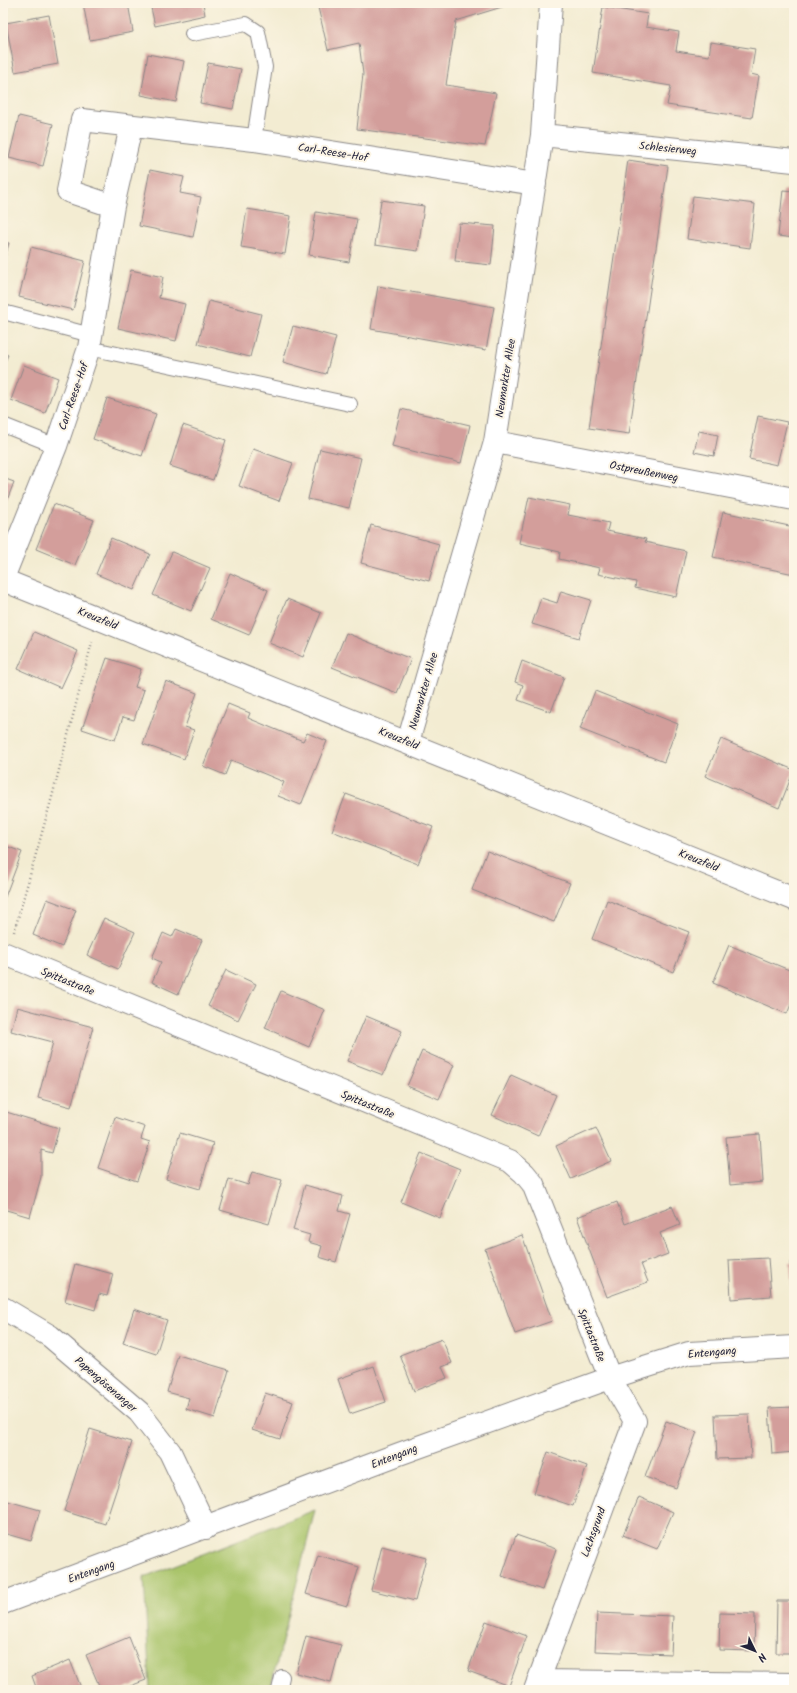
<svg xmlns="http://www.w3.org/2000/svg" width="797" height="1693" viewBox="0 0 797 1693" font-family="Kalam,sans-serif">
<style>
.green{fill:#a9c46a;stroke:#667352}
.building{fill:#d39e9b}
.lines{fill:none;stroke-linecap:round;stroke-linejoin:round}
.lane-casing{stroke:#8a8786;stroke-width:16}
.street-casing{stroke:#8a8786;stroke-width:24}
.path{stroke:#8a8786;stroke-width:2.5;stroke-dasharray:1 3;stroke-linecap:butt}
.lane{stroke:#fff;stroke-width:14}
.street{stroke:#fff;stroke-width:22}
.labels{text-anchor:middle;stroke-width:4;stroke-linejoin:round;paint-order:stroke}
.street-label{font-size:11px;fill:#22223b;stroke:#fcf5e5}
</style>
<rect width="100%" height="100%" fill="#fcf5e5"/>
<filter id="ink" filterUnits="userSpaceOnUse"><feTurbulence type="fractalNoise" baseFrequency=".025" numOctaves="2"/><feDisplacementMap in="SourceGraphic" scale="8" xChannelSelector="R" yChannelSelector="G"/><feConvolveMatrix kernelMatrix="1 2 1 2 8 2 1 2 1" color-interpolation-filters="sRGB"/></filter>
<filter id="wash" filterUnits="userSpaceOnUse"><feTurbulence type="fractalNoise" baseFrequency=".012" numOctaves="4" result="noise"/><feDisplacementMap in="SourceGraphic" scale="16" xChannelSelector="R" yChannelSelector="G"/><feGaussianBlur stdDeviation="0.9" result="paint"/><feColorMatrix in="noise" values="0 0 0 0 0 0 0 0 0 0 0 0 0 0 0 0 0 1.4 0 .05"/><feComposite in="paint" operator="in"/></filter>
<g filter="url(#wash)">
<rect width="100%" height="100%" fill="#f3ecd2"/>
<!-- green -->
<path class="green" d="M315,1510L270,1690H150L144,1577Z"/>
<g id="blocks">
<!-- building -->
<path class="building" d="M83,3H128L133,32L90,40Z
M150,3H203L205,15L155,26Z
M317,3H515L456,21L446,85L496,93L485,146L357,129L363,74L359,43L328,50Z
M603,7L648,14L646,27L679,32L676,51L709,56L711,42L755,49L751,74L759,76L752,118L667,105L671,86L593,73Z
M49,15L58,64L15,72L6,23Z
M148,54L184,61L176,102L141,95Z
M208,63L241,69L233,109L200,103Z
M19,116L53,124L43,166L9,158Z
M628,160L668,166L629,434L589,428Z
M150,170L184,177L180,193L201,197L193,237L139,226Z
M783,190L794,191V238L778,236Z
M693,196L755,204L750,248L687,239Z
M381,200L424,206L418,251L375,245Z
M247,209L291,216L285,254L241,247Z
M316,212L357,219L349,262L309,255Z
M459,223L495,226L491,265L455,261Z
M3,242L9,243L3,265Z
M31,247L85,261L73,310L19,297Z
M131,270L163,277L159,298L185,304L176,341L118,328Z
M378,286L494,307L486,350L371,329Z
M209,301L261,314L250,357L198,344Z
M293,326L336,337L326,374L283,362Z
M3,353L8,355L3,366Z
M24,365L58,378L45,413L11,400Z
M107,398L156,414L142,456L93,439Z
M401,409L470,425L461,463L392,446Z
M758,416L787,422L777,465L749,459Z
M183,425L226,440L213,480L170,466Z
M699,431L718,435L714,456L694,452Z
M253,449L293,463L279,501L239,486Z
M320,449L361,458L349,508L308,499Z
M3,478L14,482L3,511Z
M529,497L570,505L568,515L609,523L607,531L646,539L645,542L686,551L676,597L635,588L636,582L598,574L600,568L559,559L560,552L519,543Z
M54,504L94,520L75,565L36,549Z
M723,512L794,527V574L713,557Z
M371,525L439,544L429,581L361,563Z
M111,538L150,554L134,590L96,574Z
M172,552L210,568L191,611L153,595Z
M230,573L268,590L249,635L211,619Z
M561,591L591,600L579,638L532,624L541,598L557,603Z
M287,599L321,613L303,657L269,643Z
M34,632L78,651L61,688L18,669Z
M346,633L411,659L397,693L332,667Z
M107,658L141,669L135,687L144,690L134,720L123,717L115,740L82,729Z
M522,661L564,677L551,712L518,700L523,685L515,682Z
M166,681L197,693L185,727L194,730L184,759L143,744Z
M595,691L678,724L664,762L580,729Z
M228,704L250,713L248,718L303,741L307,733L327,741L301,805L278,796L284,782L231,760L225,775L203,766Z
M721,739L794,770L779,808L705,776Z
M346,794L433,827L418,864L332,831Z
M3,845L22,852L5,897L3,896Z
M487,851L570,883L554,922L472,890Z
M47,899L76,910L62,947L33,935Z
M607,900L689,932L673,972L592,939Z
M104,918L135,932L118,969L87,955Z
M176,929L202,940L178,994L152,982L161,962L152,958L163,933L172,937Z
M729,945L794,972V997L787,1014L713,983Z
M226,970L256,984L238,1020L208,1006Z
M281,991L325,1010L309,1047L265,1028Z
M17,1007L93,1027L71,1107L38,1098L53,1042L11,1031Z
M366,1016L402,1031L383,1075L347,1061Z
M422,1051L454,1065L439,1099L407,1086Z
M511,1075L556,1095L538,1136L492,1115Z
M3,1111L59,1128L52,1153L41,1150V1177L30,1217L3,1209Z
M115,1117L145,1127L141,1139L150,1142L137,1181L98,1168Z
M596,1128L611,1161L571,1179L556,1146Z
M180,1133L213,1143L200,1189L166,1179Z
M760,1134L763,1182L730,1185L726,1137Z
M421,1153L460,1169L440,1218L401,1202Z
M252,1172L282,1180L269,1224L220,1210L229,1179L248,1185Z
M305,1185L343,1196L339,1211L350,1214L336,1262L319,1257L322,1246L308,1242L310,1235L293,1230Z
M617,1202L625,1224L672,1206L680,1225L660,1233L668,1254L641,1264L648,1282L607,1297L577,1217Z
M522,1235L552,1321L515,1334L485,1249Z
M768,1258L771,1296L731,1299L729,1260Z
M790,1262H794V1294H792Z
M75,1264L113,1274L107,1296L99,1294L95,1310L65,1301Z
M134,1309L167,1320L156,1354L123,1343Z
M442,1339L452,1363L442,1367L447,1378L414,1391L400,1355Z
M178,1355L229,1370L215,1418L186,1409L189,1398L167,1392Z
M374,1366L386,1402L350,1414L338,1379Z
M265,1393L293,1402L280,1439L252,1430Z
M3,1398L7,1399L3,1411Z
M794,1407V1452L772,1454L769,1408Z
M749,1414L751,1458L717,1459L715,1415Z
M666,1421L697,1432L676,1488L645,1477Z
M90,1429L132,1442L105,1524L64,1511Z
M548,1452L587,1466L573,1506L534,1493Z
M639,1497L673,1512L657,1549L623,1535Z
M4,1500L40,1510L31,1541L3,1533Z
M516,1535L556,1549L542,1590L502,1576Z
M382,1546L426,1558L415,1601L371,1590Z
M318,1555L359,1567L347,1606L306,1594Z
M777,1601H794V1653H776Z
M597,1613L673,1616L671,1654L595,1651Z
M720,1613L755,1614L754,1651L719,1650Z
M486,1621L527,1636L509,1686L468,1671Z
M306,1636L341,1645L331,1682L296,1673Z
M129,1637L146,1680L120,1690H101L86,1655Z
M70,1660L82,1690H37L32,1676Z"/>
</g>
</g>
<g filter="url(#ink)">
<use href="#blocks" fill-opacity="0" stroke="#8a8786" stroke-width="1"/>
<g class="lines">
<!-- lane casing -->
<g class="lane-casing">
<path id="lane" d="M192,34L246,24L258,32L265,67L254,140
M3,312L91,335
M89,348L350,404
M3,425L56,446
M279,1690L282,1677"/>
</g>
<!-- street casing -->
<g class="street-casing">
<path id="street" d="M542,135L794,161
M113,206L68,191L82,120L254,140L535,184
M495,442L794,499
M3,578L56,446L89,348L113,206L131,127
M3,580L794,899
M408,742L495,442L542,135L551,3
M3,953L510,1161L524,1173L533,1184L610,1378L635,1421L535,1690
M3,1308L50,1336L139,1412L170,1452L206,1528
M3,1603L399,1454L610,1378L689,1353L794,1347
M538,1681L794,1684"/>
</g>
<!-- path -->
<path class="path" d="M14,932L52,797L92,642"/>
<!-- lane -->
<use href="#lane" class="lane"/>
<!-- street -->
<use href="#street" class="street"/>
</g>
</g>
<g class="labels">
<!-- street labels -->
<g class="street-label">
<text transform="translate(668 148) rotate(6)" y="4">Schlesierweg</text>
<text transform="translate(333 152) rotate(9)" y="4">Carl-Reese-Hof</text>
<text transform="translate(505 378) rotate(-81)" y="4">Neumarkter Allee</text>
<text transform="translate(73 396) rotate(-71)" y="4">Carl-Reese-Hof</text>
<text transform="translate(644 471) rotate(11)" y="4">Ostpreußenweg</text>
<text transform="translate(98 618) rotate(22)" y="4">Kreuzfeld</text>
<text transform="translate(423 691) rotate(-74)" y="4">Neumarkter Allee</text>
<text transform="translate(399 738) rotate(22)" y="4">Kreuzfeld</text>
<text transform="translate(699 860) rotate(22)" y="4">Kreuzfeld</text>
<text transform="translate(68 981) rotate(22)" y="4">Spittastraße</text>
<text transform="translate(368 1104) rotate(22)" y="4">Spittastraße</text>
<text transform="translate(592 1335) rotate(68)" y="4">Spittastraße</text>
<text transform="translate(712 1352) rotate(-5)" y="4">Entengang</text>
<text transform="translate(106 1384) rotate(41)" y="4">Papengösenanger</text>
<text transform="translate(394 1456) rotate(-21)" y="4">Entengang</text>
<text transform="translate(593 1532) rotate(-70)" y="4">Lachsgrund</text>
<text transform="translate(91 1571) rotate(-20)" y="4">Entengang</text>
</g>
</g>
<!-- margin -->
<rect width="797" height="1693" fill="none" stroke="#fcf5e5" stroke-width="16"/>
<!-- north arrow -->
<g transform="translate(755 1651) rotate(133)" stroke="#fcf5e5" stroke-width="3" paint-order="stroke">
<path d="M0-3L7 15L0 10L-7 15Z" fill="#22223b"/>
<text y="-6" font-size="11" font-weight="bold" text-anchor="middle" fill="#22223b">N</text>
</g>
</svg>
